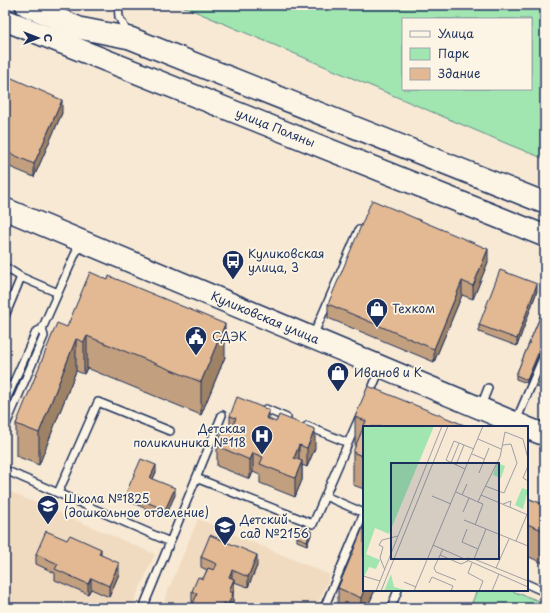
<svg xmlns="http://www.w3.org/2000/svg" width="550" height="613" viewBox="0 0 550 613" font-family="'Playpen Sans',sans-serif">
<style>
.built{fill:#f1dbc0}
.green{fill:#a1e5b0;stroke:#5e8a87;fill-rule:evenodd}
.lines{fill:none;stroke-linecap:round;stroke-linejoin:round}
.lane-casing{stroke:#1b2f5e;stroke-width:10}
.secondary-casing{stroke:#1b2f5e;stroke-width:24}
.lane{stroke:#fcf5e5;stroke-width:7}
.secondary{stroke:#fcf5e5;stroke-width:21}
.wall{fill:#c29f7e;stroke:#1b2f5e}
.shaded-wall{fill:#9e8266;stroke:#1b2f5e}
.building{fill:#e2b992;stroke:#1b2f5e}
.labels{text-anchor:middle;stroke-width:3.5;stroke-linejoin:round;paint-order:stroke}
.street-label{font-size:12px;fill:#1b2f5e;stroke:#fcf5e5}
.poi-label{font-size:12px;fill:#1b2f5e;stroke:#fcf5e5;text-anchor:start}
.inset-road{fill:none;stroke:#9f9fa5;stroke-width:1}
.view{fill:#1b2f5e;fill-opacity:0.15;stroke:#1b2f5e;stroke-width:2}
.inset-edge{fill:none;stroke:#1b2f5e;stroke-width:2}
</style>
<rect width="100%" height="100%" fill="#f7e9d4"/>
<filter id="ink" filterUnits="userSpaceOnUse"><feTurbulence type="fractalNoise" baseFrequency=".025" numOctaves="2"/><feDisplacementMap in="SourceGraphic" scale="8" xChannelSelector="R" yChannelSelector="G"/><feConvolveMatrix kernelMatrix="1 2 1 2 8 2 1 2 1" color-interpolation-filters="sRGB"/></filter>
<g filter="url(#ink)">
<!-- built -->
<path class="built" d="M8,491L155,554L131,608H5V498Z
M198,519L330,575L316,608H161Z"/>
<!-- green -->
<path class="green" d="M180,5H545V159L510,145ZM403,19H531V89H403Z
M477,590H509L545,603L543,608H470Z"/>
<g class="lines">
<!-- lane casing -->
<g class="lane-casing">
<path id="lane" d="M118,5L119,17L128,34
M5,225L10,214
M5,267L21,277
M5,316L21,277L58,293
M313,336L359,230
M369,396L380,369
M5,402L36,332L42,329L80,243
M481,406L488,388
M266,409L287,418
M359,418L325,496L364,513
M516,421L545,353
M307,426L348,443
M5,427L44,336L42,329
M5,470L170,542
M196,478L313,524L325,496
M58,493L98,402L170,431
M527,584L545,592
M143,608L222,415
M324,608L364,513
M391,608L398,590"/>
</g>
<!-- secondary casing -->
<g class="secondary-casing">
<g id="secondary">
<path d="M26,5L79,28L130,38L545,203"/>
<path id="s1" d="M5,20L545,236"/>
<path id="s2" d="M5,209L525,427"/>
<path d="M527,428L545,435"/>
</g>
</g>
<!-- lane -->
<use href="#lane" class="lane"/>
<!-- secondary -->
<use href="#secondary" class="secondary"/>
</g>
<!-- wall -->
<path class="wall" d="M5,75L62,113L34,177L5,165Z
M488,262L473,299L462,295L434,362L328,318V304Z
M537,291L517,346L479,332V325Z
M545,305V341L527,383L516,379V375Z
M67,327L225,357L201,415L87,368L84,374L76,371L39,465L16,456V424Z
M545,375V390L537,387V383Z
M230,416L269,419L315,448L307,467L302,465V480L295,497L260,483V475L253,472L250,479L217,466V446L230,432Z
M355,417L469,427L355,447Z
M353,452L364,457V489L353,485Z
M156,472L153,479L175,495L165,517L126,500V493Z
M527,498L545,505V564L527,556Z
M311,535L307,545L297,541V537Z
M36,554L101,556L119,574L109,597L91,589L88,594L55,580V573L36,564Z
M201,557L257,566L248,587L234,582V590L233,593V603L231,608H193V602H192V591L203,579L207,570L201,567Z
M338,588L364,590H375L367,608H338Z"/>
<!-- shaded-wall -->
<path class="shaded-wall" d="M62,100V113L34,177V164Z
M488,249V262L473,299V286Z
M7,268V282L5,286V273Z
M462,281V295L434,362V349Z
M537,284V291L517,346V339Z
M225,324V357L201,415V382Z
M87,336V368L84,374V342Z
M545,337V341L527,383V380Z
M76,339V371L39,465V433Z
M269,410V429L266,418Z
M315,429V448L307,467V448Z
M299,445V464L294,458Z
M253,453V472L250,479V460Z
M302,461V480L295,497V478Z
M156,465V472L150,485V478Z
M175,488V495L165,517V510Z
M311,531V535L307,545V541Z
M101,549V559L99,554Z
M257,555V566L248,587V577Z
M119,563V574L109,597V586Z
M232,570V581L229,577Z
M91,578V589L88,594V584Z
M234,579V590L233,593V603L231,608H228L229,591Z
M364,590H375L367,608H361V598Z"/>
<!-- building -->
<path class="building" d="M5,75L62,100L34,164L5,151Z
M372,200L488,249L473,286L462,281L434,349L328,304Z
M5,267L7,268L5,273Z
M500,270L537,284L517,339L479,325Z
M90,272L108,280L109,276L225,324L201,382L87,336L84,342L76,339L39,433L16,424L57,323L67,327Z
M545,305V337L527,380L516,375Z
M541,373L545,375V386L537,383Z
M368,386L469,427H364V457L353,452L366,421L355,417Z
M237,397L269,410L266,418L276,422L279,415L315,429L307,448L299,445L294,458L302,461L295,478L260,464L263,457L253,453L250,460L217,446L223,430L230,432L236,418L230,416Z
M141,459L156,465L150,478L175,488L165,510L126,493Z
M527,498L545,505V531L527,524Z
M364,525V590L361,598L338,588Z
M301,527L311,531L307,541L297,537Z
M46,531L67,540L70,535L101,549L99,554L119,563L109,586L91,578L88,584L55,569L58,564L36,554Z
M210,535L257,555L248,577L232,570L229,577L234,579L229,591L233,593L228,605L224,603L222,608H198V606L193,604L197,594L192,591L198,577L203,579L208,568L214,570L217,564L201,557Z
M332,606L337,608H331Z"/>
</g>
<!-- icons -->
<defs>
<g id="bus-pin" transform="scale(1.15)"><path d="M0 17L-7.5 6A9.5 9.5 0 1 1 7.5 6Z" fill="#1b2f5e" stroke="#fcf5e5"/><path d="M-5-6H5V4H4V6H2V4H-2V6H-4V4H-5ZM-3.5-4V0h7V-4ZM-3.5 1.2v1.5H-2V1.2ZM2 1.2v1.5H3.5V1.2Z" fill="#fff"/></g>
<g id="shop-pin" transform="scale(1.15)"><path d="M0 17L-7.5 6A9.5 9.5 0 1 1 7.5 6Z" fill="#1b2f5e" stroke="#fcf5e5"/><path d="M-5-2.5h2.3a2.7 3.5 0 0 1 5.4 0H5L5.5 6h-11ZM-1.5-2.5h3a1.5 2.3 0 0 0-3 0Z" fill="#fff"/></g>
<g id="civic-pin" transform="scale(1.15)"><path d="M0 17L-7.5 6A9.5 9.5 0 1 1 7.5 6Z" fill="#1b2f5e" stroke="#fcf5e5"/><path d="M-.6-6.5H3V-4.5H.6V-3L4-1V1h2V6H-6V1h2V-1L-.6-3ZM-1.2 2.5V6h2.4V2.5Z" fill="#fff"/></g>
<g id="hospital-pin" transform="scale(1.15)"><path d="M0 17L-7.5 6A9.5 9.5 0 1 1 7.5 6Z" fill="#1b2f5e" stroke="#fcf5e5"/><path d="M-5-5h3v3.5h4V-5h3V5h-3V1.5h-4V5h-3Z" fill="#fff"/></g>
<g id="school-pin" transform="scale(1.15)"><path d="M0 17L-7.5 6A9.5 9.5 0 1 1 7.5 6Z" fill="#1b2f5e" stroke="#fcf5e5"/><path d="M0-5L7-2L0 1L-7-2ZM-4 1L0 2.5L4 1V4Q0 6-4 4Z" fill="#fff"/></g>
</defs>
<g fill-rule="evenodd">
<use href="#bus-pin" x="233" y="261"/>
<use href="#shop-pin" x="377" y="309"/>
<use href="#civic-pin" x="196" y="337"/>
<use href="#shop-pin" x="338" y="373"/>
<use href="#hospital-pin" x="262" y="436"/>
<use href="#school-pin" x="48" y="506"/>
<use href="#school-pin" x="225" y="527"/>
</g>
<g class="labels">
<!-- street labels -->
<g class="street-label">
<text dy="4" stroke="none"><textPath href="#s1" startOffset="291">улица Поляны</textPath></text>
<text dy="4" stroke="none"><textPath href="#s2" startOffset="282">Куликовская улица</textPath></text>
</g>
<!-- poi labels -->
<g class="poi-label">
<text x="248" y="258">Куликовская<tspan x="248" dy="14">улица, 3</tspan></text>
<text x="392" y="313">Техком</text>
<text x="212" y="341">СДЭК</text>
<text x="354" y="377">Иванов и К</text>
<text x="246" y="433" text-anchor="end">Детская<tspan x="246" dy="14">поликлиника №118</tspan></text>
<text x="64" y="503">Школа №1825<tspan x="64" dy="14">(дошкольное отделение)</tspan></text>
<text x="240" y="524">Детский<tspan x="240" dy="14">сад №2156</tspan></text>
</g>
</g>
<!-- overview -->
<g transform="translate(363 426)">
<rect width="165" height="165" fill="#f7e9d4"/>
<path d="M0,0H71L26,108L12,102L3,128L17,134L13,143L6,141L0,153ZM134,37L142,40L138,52L130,49ZM159,62L165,64L160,83L152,79ZM28,148L31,161L46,165H21Z" fill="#a1e5b0"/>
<path class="inset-road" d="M115,13L138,23M109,28L121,33M88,37L96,17M93,39L101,19M165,40L160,52L165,55M102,43L83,34L91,15L111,23M116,47L126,22M122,60L141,67L154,37L148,18L140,19M93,66L115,76L118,69L165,89M99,69L104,58M118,69L137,31L142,6L160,13L165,33M69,70L88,78M140,78L148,75L147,81M100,86L106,72M101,94L165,120M112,99L120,78L115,76M104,103L99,116L115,123M153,115L165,86M70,119L165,161M80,123L77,129L98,138L105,135M77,129L71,142L73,146L93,154M104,132L111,133L165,155M111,133L123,103M109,137L105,147L120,155L116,165M133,142L146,113M22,144L17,132L20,121L16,119L19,114L35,110M0,150L17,155M41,156L53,161M66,157L69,151L90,160L88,165M13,165L79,0M18,165L85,0M51,165L120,0M129,165L136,148"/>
<path class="view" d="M28,37H136V133H28Z"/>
<rect width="165" height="165" class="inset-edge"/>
</g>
<!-- margin -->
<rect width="550" height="613" fill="none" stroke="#fcf5e5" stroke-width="20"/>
<rect x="10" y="10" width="530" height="593" fill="none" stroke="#1b2f5e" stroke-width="1.5" filter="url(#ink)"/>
<!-- legend -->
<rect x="402" y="18" width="130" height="72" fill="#fcf5e5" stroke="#a2a6af"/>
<rect x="410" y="31" width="20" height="6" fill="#fcf5e5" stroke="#a2a6af"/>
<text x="438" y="38" font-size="12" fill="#1b2f5e">Улица</text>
<rect x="410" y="48" width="20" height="12" fill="#a1e5b0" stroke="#a2a6af"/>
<text x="438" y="58" font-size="12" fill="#1b2f5e">Парк</text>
<rect x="410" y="68" width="20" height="12" fill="#e2b992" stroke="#a2a6af"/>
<text x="438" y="78" font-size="12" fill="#1b2f5e">Здание</text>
<!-- north arrow -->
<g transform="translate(38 38) rotate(90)" stroke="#fcf5e5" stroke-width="3" paint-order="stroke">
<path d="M0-3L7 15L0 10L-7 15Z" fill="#1b2f5e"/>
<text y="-6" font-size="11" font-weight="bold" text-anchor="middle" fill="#1b2f5e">С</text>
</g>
</svg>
